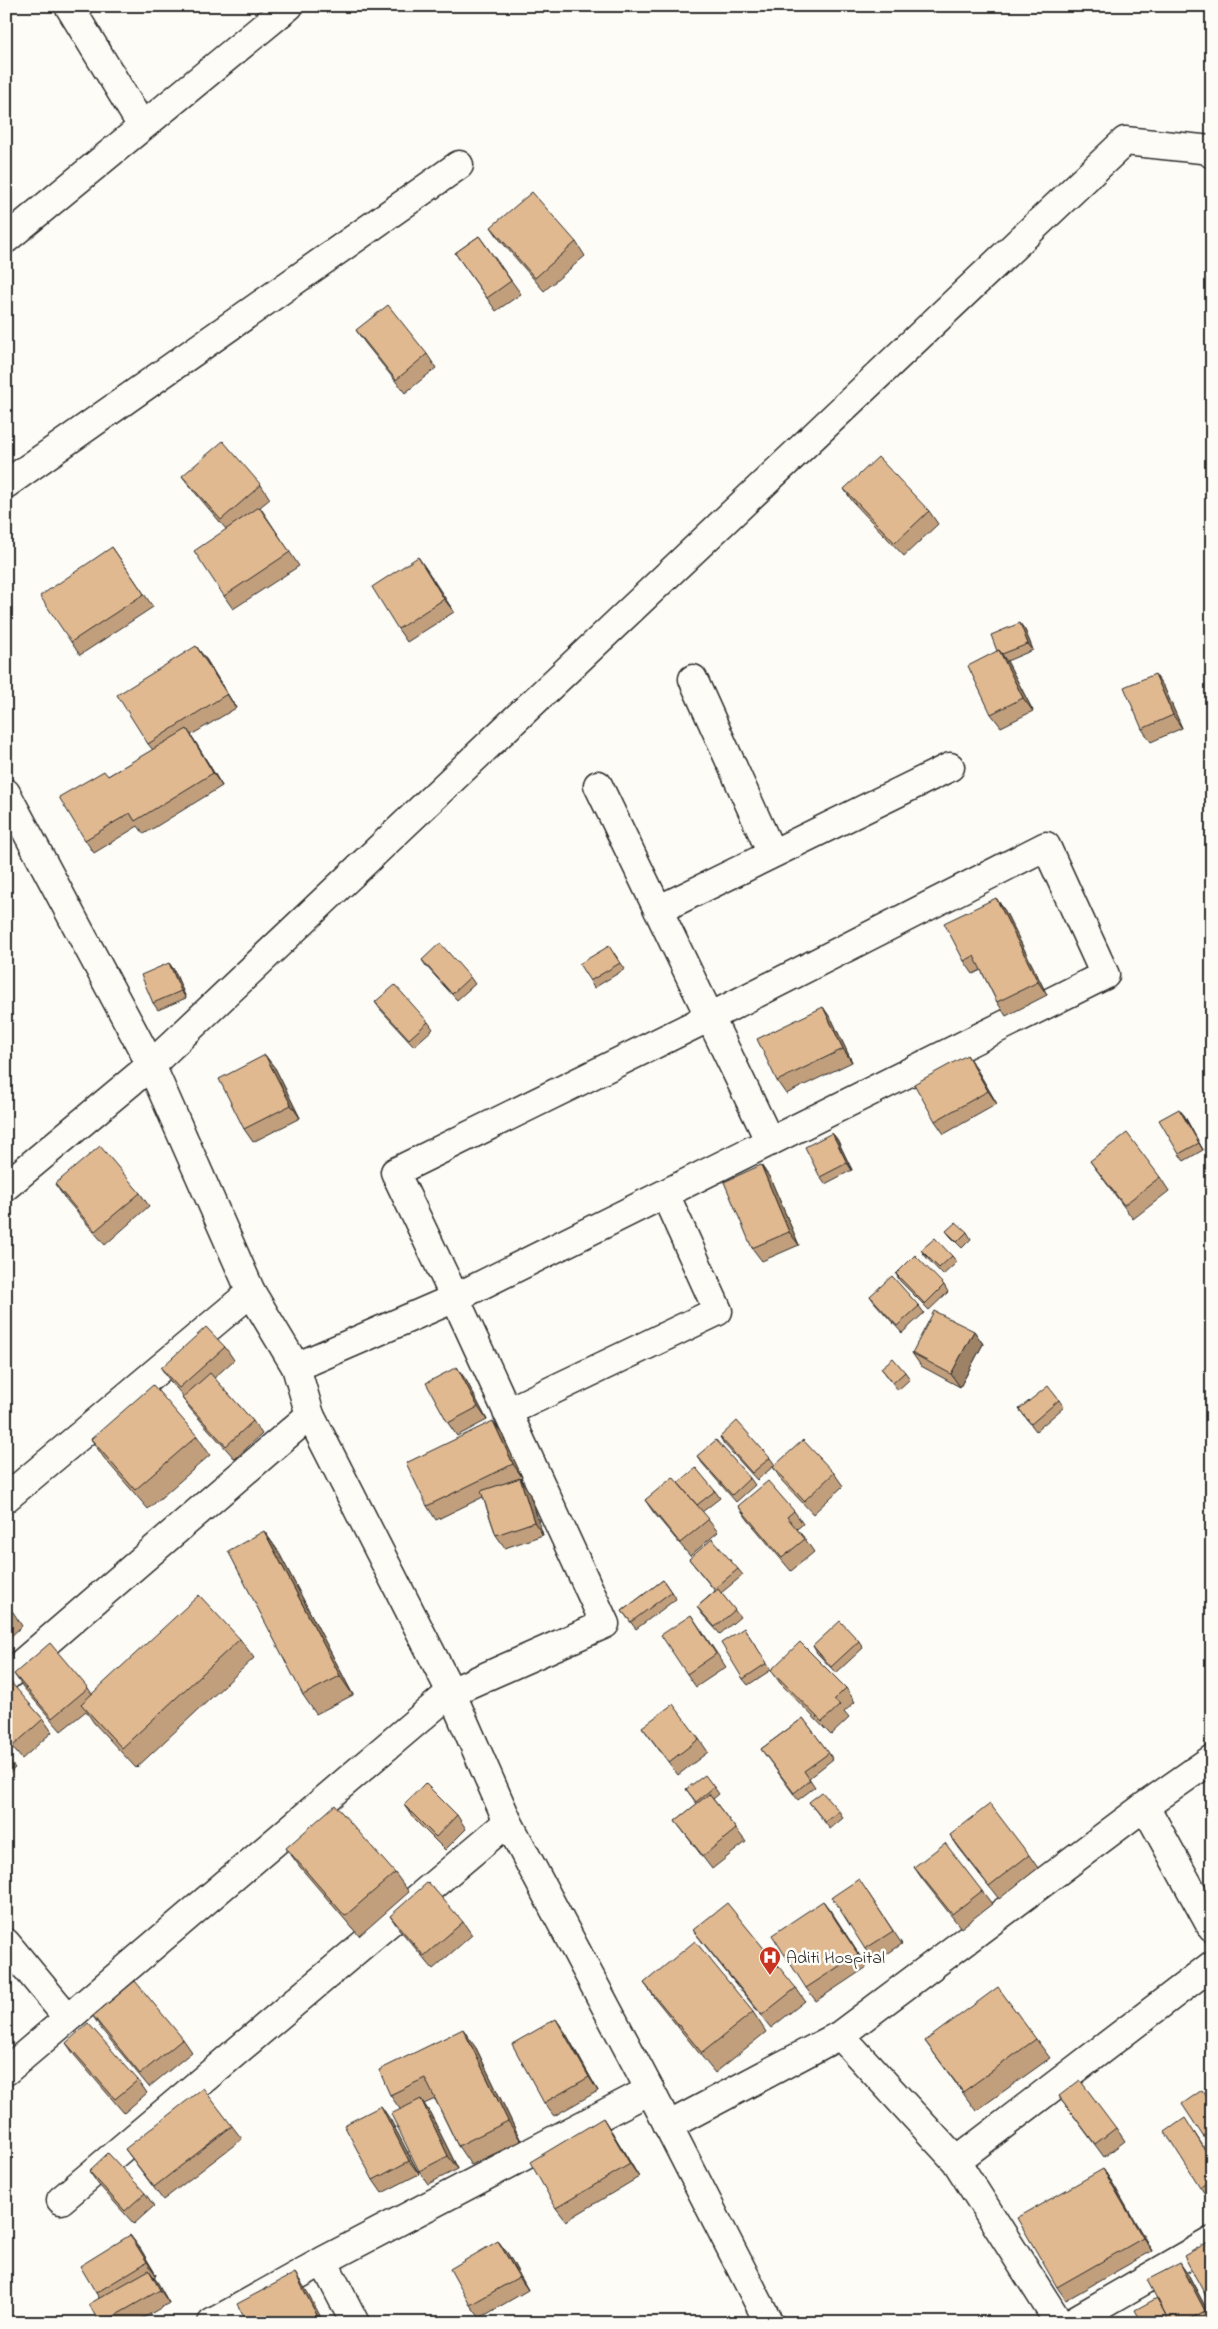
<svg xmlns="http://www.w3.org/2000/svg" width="1218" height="2329" viewBox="0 0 1218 2329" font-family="'Indie Flower',sans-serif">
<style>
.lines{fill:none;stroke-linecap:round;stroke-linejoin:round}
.street-casing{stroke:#2b2b2b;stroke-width:31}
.secondary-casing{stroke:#2b2b2b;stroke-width:31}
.street{stroke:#fdfcf7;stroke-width:28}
.secondary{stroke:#fdfcf7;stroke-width:28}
.wall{fill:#c19f7d;stroke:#2b2b2b}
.shaded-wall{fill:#9d8266;stroke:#2b2b2b}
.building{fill:#e0b991;stroke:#2b2b2b}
.labels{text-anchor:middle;stroke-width:5;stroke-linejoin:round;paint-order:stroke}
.poi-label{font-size:18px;fill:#2b2b2b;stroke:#fdfcf7;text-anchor:start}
</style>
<rect width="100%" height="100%" fill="#fdfcf7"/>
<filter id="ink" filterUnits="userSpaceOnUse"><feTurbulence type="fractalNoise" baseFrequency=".02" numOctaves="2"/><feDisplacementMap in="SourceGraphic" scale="10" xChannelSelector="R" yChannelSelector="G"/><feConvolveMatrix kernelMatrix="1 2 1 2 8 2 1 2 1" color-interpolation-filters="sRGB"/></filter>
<g filter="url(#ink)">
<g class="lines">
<!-- street casing -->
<g class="street-casing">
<path id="street" d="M69,6L142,126
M6,239L289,6
M6,484L459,165
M693,679L772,854
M598,785L770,1142
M658,910L950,767
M6,1186L151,1065L1125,141L1211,150L1212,154
M507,1412L718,1311L665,1194
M6,1498L251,1292
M6,1677L310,1415
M1145,1806L1212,1928
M6,1943L68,2018
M840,2035L956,2161
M6,2071L451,1692L605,1624L455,1298L395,1172L710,1017L1046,846L1105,975L455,1298L296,1367
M668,2126L840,2035L1145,1806L1212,1759
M61,2200L508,1822
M323,2261L355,2323
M212,2323L323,2261L650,2090
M1059,2323L956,2161L1212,1965
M1070,2323L1212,2241"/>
</g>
<!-- secondary casing -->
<g class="secondary-casing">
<path id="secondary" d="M6,793L151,1065L251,1292L296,1367L310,1415L451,1692L508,1822L650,2090L769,2323"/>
</g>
<!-- street -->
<use href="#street" class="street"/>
<!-- secondary -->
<use href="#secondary" class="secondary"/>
</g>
<!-- wall -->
<path class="wall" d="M491,227L576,242L585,256L544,291L500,240Z
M479,236L521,294L496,311L455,253Z
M356,330L427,354L436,368L405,393L365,343Z
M182,476L261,485L270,499L260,507L299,566L233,609L224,596L226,529L192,489Z
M844,489L929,511L938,524L904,556L853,502Z
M112,547L153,607L80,655L71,642Z
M418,557L454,612L407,642L398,629Z
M1025,630L1033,650L1007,661L1033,711L1001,727L991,714L997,651Z
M206,659L236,708L191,735L222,786L144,834L138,826L94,853L85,840L108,776L153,750L148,744Z
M1164,687L1182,728L1151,742L1142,729Z
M996,898L1005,911L1047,995L1006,1016L997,1002L981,970L973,974L964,961Z
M614,953L625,969L594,988L590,981Z
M422,960L470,977L475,984L457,1000L426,966Z
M169,963L174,970L186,998L158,1010L153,1003Z
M375,1002L428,1022L433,1029L414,1046L380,1009Z
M832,1020L852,1062L786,1094L777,1081Z
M275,1068L300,1118L253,1142L244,1129Z
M976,1068L997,1104L944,1134L935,1121Z
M1184,1115L1203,1150L1184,1161L1179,1154Z
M832,1133L837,1139L852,1170L825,1184L820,1177Z
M1090,1161L1160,1177L1169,1191L1133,1219Z
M761,1165L770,1178L799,1245L762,1261L752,1248Z
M55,1184L140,1193L149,1206L105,1245L64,1197Z
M946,1231L967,1232L971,1239L962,1248L951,1237Z
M921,1250L952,1256L957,1262L943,1275L926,1257Z
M896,1274L944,1285L948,1292L929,1310L900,1281Z
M870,1296L919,1306L924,1313L902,1333L875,1303Z
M974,1331L983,1344L960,1387L921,1366L912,1353Z
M225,1347L234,1360L214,1378L253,1421L262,1434L235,1459L192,1411L182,1398L184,1397L170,1381L161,1368Z
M881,1368L905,1372L910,1379L898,1390Z
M466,1380L487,1420L457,1436L448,1423Z
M1059,1400L1064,1407L1036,1431L1019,1409Z
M493,1421L502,1434L522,1477L520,1479L529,1492L543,1535L505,1548L496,1535L483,1497L436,1520L427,1506Z
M197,1436L210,1455L148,1509L104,1458L91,1439Z
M720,1437L770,1458L775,1465L757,1480L724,1444Z
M697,1456L750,1478L755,1485L736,1502L702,1463Z
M773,1467L834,1473L843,1486L813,1514L782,1481Z
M678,1483L715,1491L720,1498L702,1512L718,1532L690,1556L654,1513L645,1500Z
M738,1506L794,1511L803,1524L797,1529L805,1539L814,1552L791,1571L748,1520Z
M264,1531L278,1551L353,1695L316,1714L303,1695Z
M689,1559L738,1569L743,1575L721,1593L740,1617L720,1634L702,1614L697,1607L715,1591Z
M663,1580L676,1599L636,1629L622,1611Z
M6,1605L13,1612L22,1626L6,1641Z
M691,1615L726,1667L696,1687L687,1674Z
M744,1628L771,1670L846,1688L855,1702L844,1712L849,1718L831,1735L780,1683L771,1670L748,1685L743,1679Z
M240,1639L254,1658L136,1768L94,1723L86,1711L61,1731L23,1687L14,1674L88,1688L92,1694Z
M859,1641L863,1648L836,1673L817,1653L813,1646Z
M6,1680L43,1719L52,1732L22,1759L6,1740Z
M803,1718L833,1759L809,1778L815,1787L798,1800L761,1749Z
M642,1727L699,1739L708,1752L678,1775Z
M6,1756L15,1768L6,1776Z
M714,1787L719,1794L713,1799L736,1829L746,1842L712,1869L675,1821L697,1804L686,1789Z
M809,1802L839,1811L843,1818L830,1829Z
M404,1805L457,1815L466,1829L445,1850L413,1818Z
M950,1835L1029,1855L1038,1868L999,1899L959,1848Z
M286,1848L395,1873L409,1892L359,1936L300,1867Z
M914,1867L982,1891L992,1904L961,1928L923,1880Z
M868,1893L902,1944L875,1962L865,1949Z
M823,1901L867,1967L816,2001L806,1988Z
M390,1916L463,1922L472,1935L433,1969L399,1929Z
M693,1930L796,1988L805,2001L771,2028L703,1943Z
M644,1983L753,2012L766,2032L715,2073L658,2002Z
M93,2016L183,2039L192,2052L149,2087L102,2030Z
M565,2032L598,2091L554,2116L544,2103Z
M1036,2039L1050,2058L976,2111L925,2041Z
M66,2043L138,2080L147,2093L124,2113L75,2056Z
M476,2048L521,2141L471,2165L458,2146L435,2099L424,2104L430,2113L458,2169L428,2184L419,2171L400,2109L390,2095Z
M1059,2096L1116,2128L1125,2141L1104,2157Z
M1212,2104V2140L1208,2143L1203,2136Z
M390,2119L419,2174L382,2193L373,2180Z
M232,2126L242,2139L163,2200L125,2149Z
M612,2132L639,2177L566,2221L556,2208Z
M1194,2132L1212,2160V2199L1210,2201L1200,2187Z
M1103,2169L1112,2182L1152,2251L1066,2300L1057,2287Z
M89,2171L145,2193L154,2206L134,2224L98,2184Z
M498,2241L508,2254L528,2290L480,2318L470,2305Z
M140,2248L156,2275L154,2277L169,2303L135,2323H99V2298L96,2293Z
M1212,2248V2305L1208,2300Z
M1189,2276L1212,2319V2323H1142L1157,2298Z"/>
<!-- shaded-wall -->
<path class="shaded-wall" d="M418,557L427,570L454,612L444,599Z
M1020,623L1025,630L1033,650L1028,644Z
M196,646L206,659L236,708L227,694Z
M999,650L1008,663L1033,711L1023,698Z
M1155,674L1164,687L1182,728L1173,715Z
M187,729L196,743L222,786L213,773Z
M996,898L1005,911L1047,995L1038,982Z
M169,963L174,970L186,998L181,991Z
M823,1007L832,1020L852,1062L843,1049Z
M265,1055L275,1068L300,1118L291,1105Z
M967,1055L976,1068L997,1104L988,1091Z
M1179,1109L1184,1115L1203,1150L1199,1143Z
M832,1133L837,1139L852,1170L847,1163Z
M761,1165L770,1178L799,1245L789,1232Z
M974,1331L983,1344L960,1387L951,1374Z
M457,1367L466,1380L487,1420L478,1407Z
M493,1421L502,1434L522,1477L513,1464Z
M520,1478L529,1492L543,1535L534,1522Z
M264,1531L278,1551L353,1695L340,1676Z
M823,1901L833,1914L867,1967L858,1954Z
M556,2019L565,2032L598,2091L589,2077Z
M463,2029L476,2048L521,2141L508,2121Z
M421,2099L430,2113L458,2169L448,2156Z
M381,2106L390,2119L419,2174L409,2161Z
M603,2118L612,2132L639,2177L630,2164Z
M1103,2169L1112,2182L1152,2251L1143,2238Z
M130,2235L140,2248L156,2275L147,2262Z
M498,2241L508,2254L528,2290L519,2277Z
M1180,2263L1189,2276L1212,2320L1205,2311Z
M149,2270L158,2283L169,2303L160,2290Z
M295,2273L308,2293L324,2323H321Z"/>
<!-- building -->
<path class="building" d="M532,192L576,242L535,278L491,227Z
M479,236L511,281L487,298L455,253Z
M388,305L427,354L396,380L356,330Z
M223,441L261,485L221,520L182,476Z
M878,457L929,511L895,543L844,489Z
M259,507L290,552L224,596L194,551Z
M112,547L144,594L71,642L40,596Z
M418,557L444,599L398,629L372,587Z
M1020,623L1028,644L1002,654L999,650L997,651L991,635Z
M196,646L227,694L148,744L117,695Z
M999,650L1023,698L991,714L968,666Z
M1155,674L1173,715L1142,729L1124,687Z
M187,729L213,773L135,821L130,813L85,840L59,797L104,771L108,776Z
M996,898L1038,982L997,1002L974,956L964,961L944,923Z
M440,943L470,977L452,994L422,960Z
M609,946L620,963L590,981L579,964Z
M169,963L181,991L153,1003L141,975Z
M395,985L428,1022L409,1039L375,1002Z
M823,1007L843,1049L777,1081L757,1039Z
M265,1055L291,1105L244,1129L219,1079Z
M967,1055L988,1091L935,1121L914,1084Z
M1179,1109L1199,1143L1179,1154L1159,1120Z
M832,1133L847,1163L820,1177L805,1147Z
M1127,1133L1160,1177L1124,1205L1090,1161Z
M100,1146L140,1193L95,1231L55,1184Z
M761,1165L789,1232L752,1248L724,1182Z
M956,1222L967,1232L957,1242L946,1231Z
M935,1238L952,1256L939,1268L921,1250Z
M915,1255L944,1285L925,1304L896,1274Z
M892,1276L919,1306L897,1326L870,1296Z
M934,1311L974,1331L951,1374L912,1353Z
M206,1327L225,1347L179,1388L161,1368Z
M893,1358L905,1372L893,1383L881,1368Z
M457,1367L478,1407L448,1423L426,1383Z
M210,1373L253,1421L226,1446L182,1398Z
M153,1385L197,1436L135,1490L91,1439Z
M1048,1386L1059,1400L1031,1424L1019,1409Z
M493,1421L513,1464L427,1506L406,1463Z
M737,1421L770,1458L752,1473L720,1437Z
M716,1440L750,1478L732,1495L697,1456Z
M803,1440L834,1473L804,1501L773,1467Z
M696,1468L715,1491L697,1505L678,1483Z
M673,1477L709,1519L680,1543L645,1500Z
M520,1478L534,1522L496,1535L481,1491Z
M768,1481L794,1511L787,1517L805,1539L782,1558L738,1506Z
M264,1531L340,1676L303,1695L228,1551Z
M712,1539L738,1569L714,1589L689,1559Z
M663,1580L671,1592L631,1622L622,1611Z
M718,1589L735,1610L715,1627L697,1607Z
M199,1595L240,1639L122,1748L81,1704Z
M6,1605L13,1612L6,1619Z
M691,1615L716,1654L687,1674L661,1635Z
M840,1621L859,1641L831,1667L813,1646Z
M744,1628L767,1663L743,1679L721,1643Z
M800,1642L846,1688L834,1700L840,1705L822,1722L771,1670Z
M50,1643L88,1688L52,1718L14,1674Z
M8,1679L43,1719L13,1746L6,1738V1680Z
M673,1704L699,1739L669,1762L642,1727Z
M803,1718L829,1753L804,1771L810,1780L794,1793L761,1749Z
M705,1775L714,1787L696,1802L686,1789Z
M425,1783L457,1815L436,1837L404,1805Z
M822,1792L839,1811L825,1822L809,1802Z
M709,1794L736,1829L703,1856L675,1821Z
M990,1804L1029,1855L989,1886L950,1835Z
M335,1805L395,1873L345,1916L286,1848Z
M945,1843L982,1891L952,1914L914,1867Z
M859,1879L893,1931L865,1949L832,1897Z
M428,1882L463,1922L424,1956L390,1916Z
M823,1901L858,1954L806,1988L772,1935Z
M727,1903L796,1988L762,2015L693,1930Z
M695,1941L753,2012L702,2053L644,1983Z
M135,1981L183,2039L140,2074L93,2016Z
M998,1987L1036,2039L963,2092L925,2041Z
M556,2019L589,2077L544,2103L512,2044Z
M88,2023L138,2080L115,2099L66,2043Z
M463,2029L508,2121L458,2146L425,2078L390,2095L379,2070Z
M1080,2080L1116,2128L1095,2144L1059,2096Z
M203,2088L232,2126L154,2187L125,2149Z
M1202,2090L1212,2105V2130L1203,2136L1182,2104Z
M421,2099L448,2156L419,2171L391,2114Z
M381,2106L409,2161L373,2180L344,2125Z
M603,2118L630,2164L556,2208L530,2162Z
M1185,2118L1212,2161V2180L1200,2187L1165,2132Z
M108,2153L145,2193L125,2211L89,2171Z
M1103,2169L1143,2238L1057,2287L1017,2218Z
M130,2235L147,2262L96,2293L80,2266Z
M498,2241L519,2277L470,2305L450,2269Z
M1208,2242L1212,2249V2298L1208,2300L1184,2256Z
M1180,2263L1205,2311L1182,2323H1170L1147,2280Z
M149,2270L160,2290L102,2323H99L89,2304Z
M295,2273L321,2323H247L237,2304Z
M1157,2298L1170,2323H1142L1135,2310Z"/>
</g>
<!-- icons -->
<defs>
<g id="hospital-pin" transform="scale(1.125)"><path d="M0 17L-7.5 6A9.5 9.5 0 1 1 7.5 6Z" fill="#c8321e" stroke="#fdfcf7"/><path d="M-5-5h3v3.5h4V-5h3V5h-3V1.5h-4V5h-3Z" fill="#fff"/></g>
</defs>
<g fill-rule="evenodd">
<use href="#hospital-pin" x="770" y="1957"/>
</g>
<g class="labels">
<!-- poi labels -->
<g class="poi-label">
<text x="786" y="1963">Aditi Hospital</text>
</g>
</g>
<!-- margin -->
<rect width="1218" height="2329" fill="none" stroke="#fdfcf7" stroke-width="25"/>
<rect x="12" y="12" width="1193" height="2304" fill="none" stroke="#2b2b2b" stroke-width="2" filter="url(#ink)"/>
</svg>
